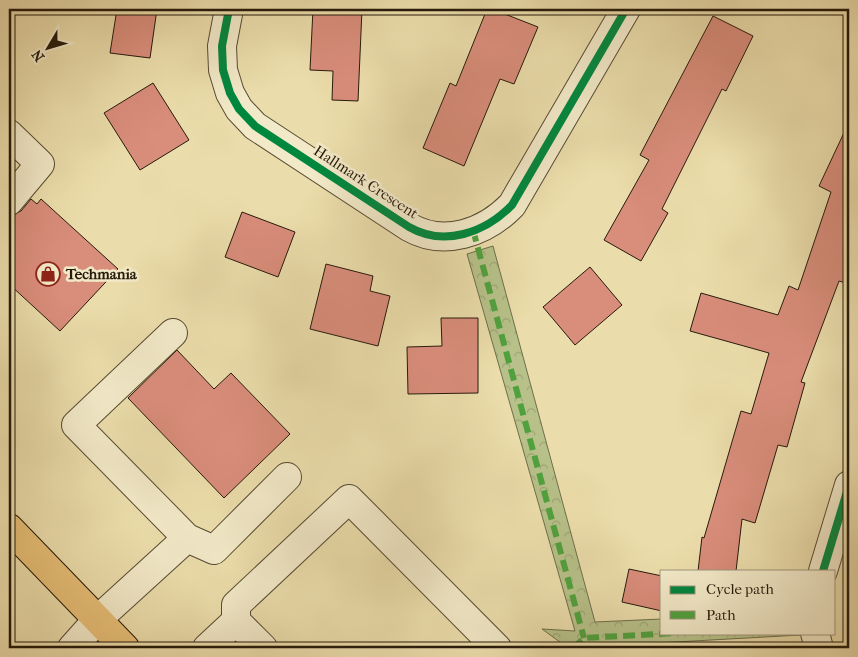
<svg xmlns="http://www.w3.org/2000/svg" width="858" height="657" viewBox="0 0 858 657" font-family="'IM FELL French Canon',serif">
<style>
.forest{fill:url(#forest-crowns);stroke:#6e6e4a}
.building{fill:#d98d7b;stroke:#261a0b}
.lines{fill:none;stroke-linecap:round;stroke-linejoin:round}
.minor-casing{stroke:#574b33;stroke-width:30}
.major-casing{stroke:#261a0b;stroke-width:30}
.minor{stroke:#f2e9c8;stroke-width:28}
.major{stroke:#e6be76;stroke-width:28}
.quiet{stroke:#50a13e;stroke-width:6;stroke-dasharray:12 6;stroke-linecap:butt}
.cycleway-casing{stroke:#f2e9c8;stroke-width:11}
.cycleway{stroke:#00873e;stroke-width:8}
.labels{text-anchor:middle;stroke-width:5;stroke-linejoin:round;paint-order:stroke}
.street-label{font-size:15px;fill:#261a0b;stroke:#f2e9c8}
.poi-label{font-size:15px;font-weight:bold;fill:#261a0b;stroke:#f2e9c8;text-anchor:start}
</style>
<defs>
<pattern id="forest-crowns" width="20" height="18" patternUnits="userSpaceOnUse" patternTransform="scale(1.25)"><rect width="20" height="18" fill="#b7c189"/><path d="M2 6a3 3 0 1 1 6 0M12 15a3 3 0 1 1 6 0" fill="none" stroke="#9da575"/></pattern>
</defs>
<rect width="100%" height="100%" fill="#ebddab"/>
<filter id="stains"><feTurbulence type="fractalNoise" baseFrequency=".004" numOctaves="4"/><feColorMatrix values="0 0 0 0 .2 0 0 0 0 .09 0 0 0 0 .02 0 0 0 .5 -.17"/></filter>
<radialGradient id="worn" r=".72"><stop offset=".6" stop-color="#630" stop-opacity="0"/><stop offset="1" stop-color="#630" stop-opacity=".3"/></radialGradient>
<!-- forest -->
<path class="forest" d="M493,246L595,622L662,619V633L801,635L568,648L542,629L575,631L467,254Z"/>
<!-- building -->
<path class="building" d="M117,9H157L150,58L110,53Z
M313,9H362L358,101L332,100L333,71L310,70Z
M487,9H492L538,27L514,84L500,79L464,166L423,148L450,83L456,86Z
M713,16L753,36L726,91L722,89L662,209L668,213L641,261L604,240L649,160L640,155Z
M153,83L189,140L140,170L104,113Z
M849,122V284L839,281L801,382L805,383L787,447L778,445L755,523L742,519L736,571H698L702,537L704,538L741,411L751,414L769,353L690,331L701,293L778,315L789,286L798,290L831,192L819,186Z
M31,199L37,204L41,199L118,269L60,331L9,284V216L21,211Z
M242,212L295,232L278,277L225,257Z
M326,264L373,276L370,291L390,296L378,346L310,329Z
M590,267L622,305L575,345L543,307Z
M441,318H478V393L408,394L407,347L442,346Z
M177,350L214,389L231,373L290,434L224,498L128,398Z
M629,569L662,576V611L622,602Z"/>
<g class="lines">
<!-- minor casing -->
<g class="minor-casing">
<path id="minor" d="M229,9L222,46L223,70L230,93L239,109L255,126L409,227C444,247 485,233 512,205L626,9
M9,134L40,164L9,201
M187,538L214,550L287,477
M823,571L849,485
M236,621V605L349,499L497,648
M815,633L819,648
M72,648L97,620L187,538L76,425L173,333
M207,648L236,621L263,648"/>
</g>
<!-- major casing -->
<g class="major-casing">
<path id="major" d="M9,528L125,648"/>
</g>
<!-- minor -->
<use href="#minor" class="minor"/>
<!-- major -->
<use href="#major" class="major"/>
<!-- quiet -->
<path class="quiet" d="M473,230L584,638
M573,648L584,638L677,633"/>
<!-- cycleway casing -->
<g class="cycleway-casing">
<path id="cycleway" d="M229,9L222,46L223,70L230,93L239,109L255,126L409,227C444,247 485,233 512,205L626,9
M823,571L849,485"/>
</g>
<!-- cycleway -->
<use href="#cycleway" class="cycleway"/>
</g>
<!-- icons -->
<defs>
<g id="shop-ring" transform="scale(1.25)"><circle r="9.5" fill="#f2e9c8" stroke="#8f2418" stroke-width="1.5"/><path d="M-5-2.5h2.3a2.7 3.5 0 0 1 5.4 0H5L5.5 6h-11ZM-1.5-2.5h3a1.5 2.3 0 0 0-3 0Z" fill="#8f2418"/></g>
</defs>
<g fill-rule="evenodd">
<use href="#shop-ring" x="48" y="274"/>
</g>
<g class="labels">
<!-- street labels -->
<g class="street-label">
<text transform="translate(366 182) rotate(33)" y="5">Hallmark Crescent</text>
</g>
<!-- poi labels -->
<g class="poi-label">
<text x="66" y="279">Techmania</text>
</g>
</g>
<!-- margin -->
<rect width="858" height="657" fill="none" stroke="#ebddab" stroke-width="30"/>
<rect x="10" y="10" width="838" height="637" fill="none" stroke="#261a0b" stroke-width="2.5"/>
<rect x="15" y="15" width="828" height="627" fill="none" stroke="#261a0b"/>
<!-- legend -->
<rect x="660" y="570" width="175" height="65" fill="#f2e9c8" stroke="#a0967c"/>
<rect x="670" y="586" width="25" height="8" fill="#00873e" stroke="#a0967c"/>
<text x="706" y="594" font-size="15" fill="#261a0b">Cycle path</text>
<rect x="670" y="611" width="25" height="8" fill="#50a13e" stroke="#a0967c"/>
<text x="706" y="620" font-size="15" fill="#261a0b">Path</text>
<!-- north arrow -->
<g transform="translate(48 48) rotate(232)" stroke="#f2e9c8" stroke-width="4" paint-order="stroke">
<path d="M0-4L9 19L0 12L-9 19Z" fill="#261a0b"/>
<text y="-8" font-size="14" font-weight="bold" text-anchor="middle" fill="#261a0b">N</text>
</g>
<rect width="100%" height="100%" filter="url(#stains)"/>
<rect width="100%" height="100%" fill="url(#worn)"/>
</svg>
